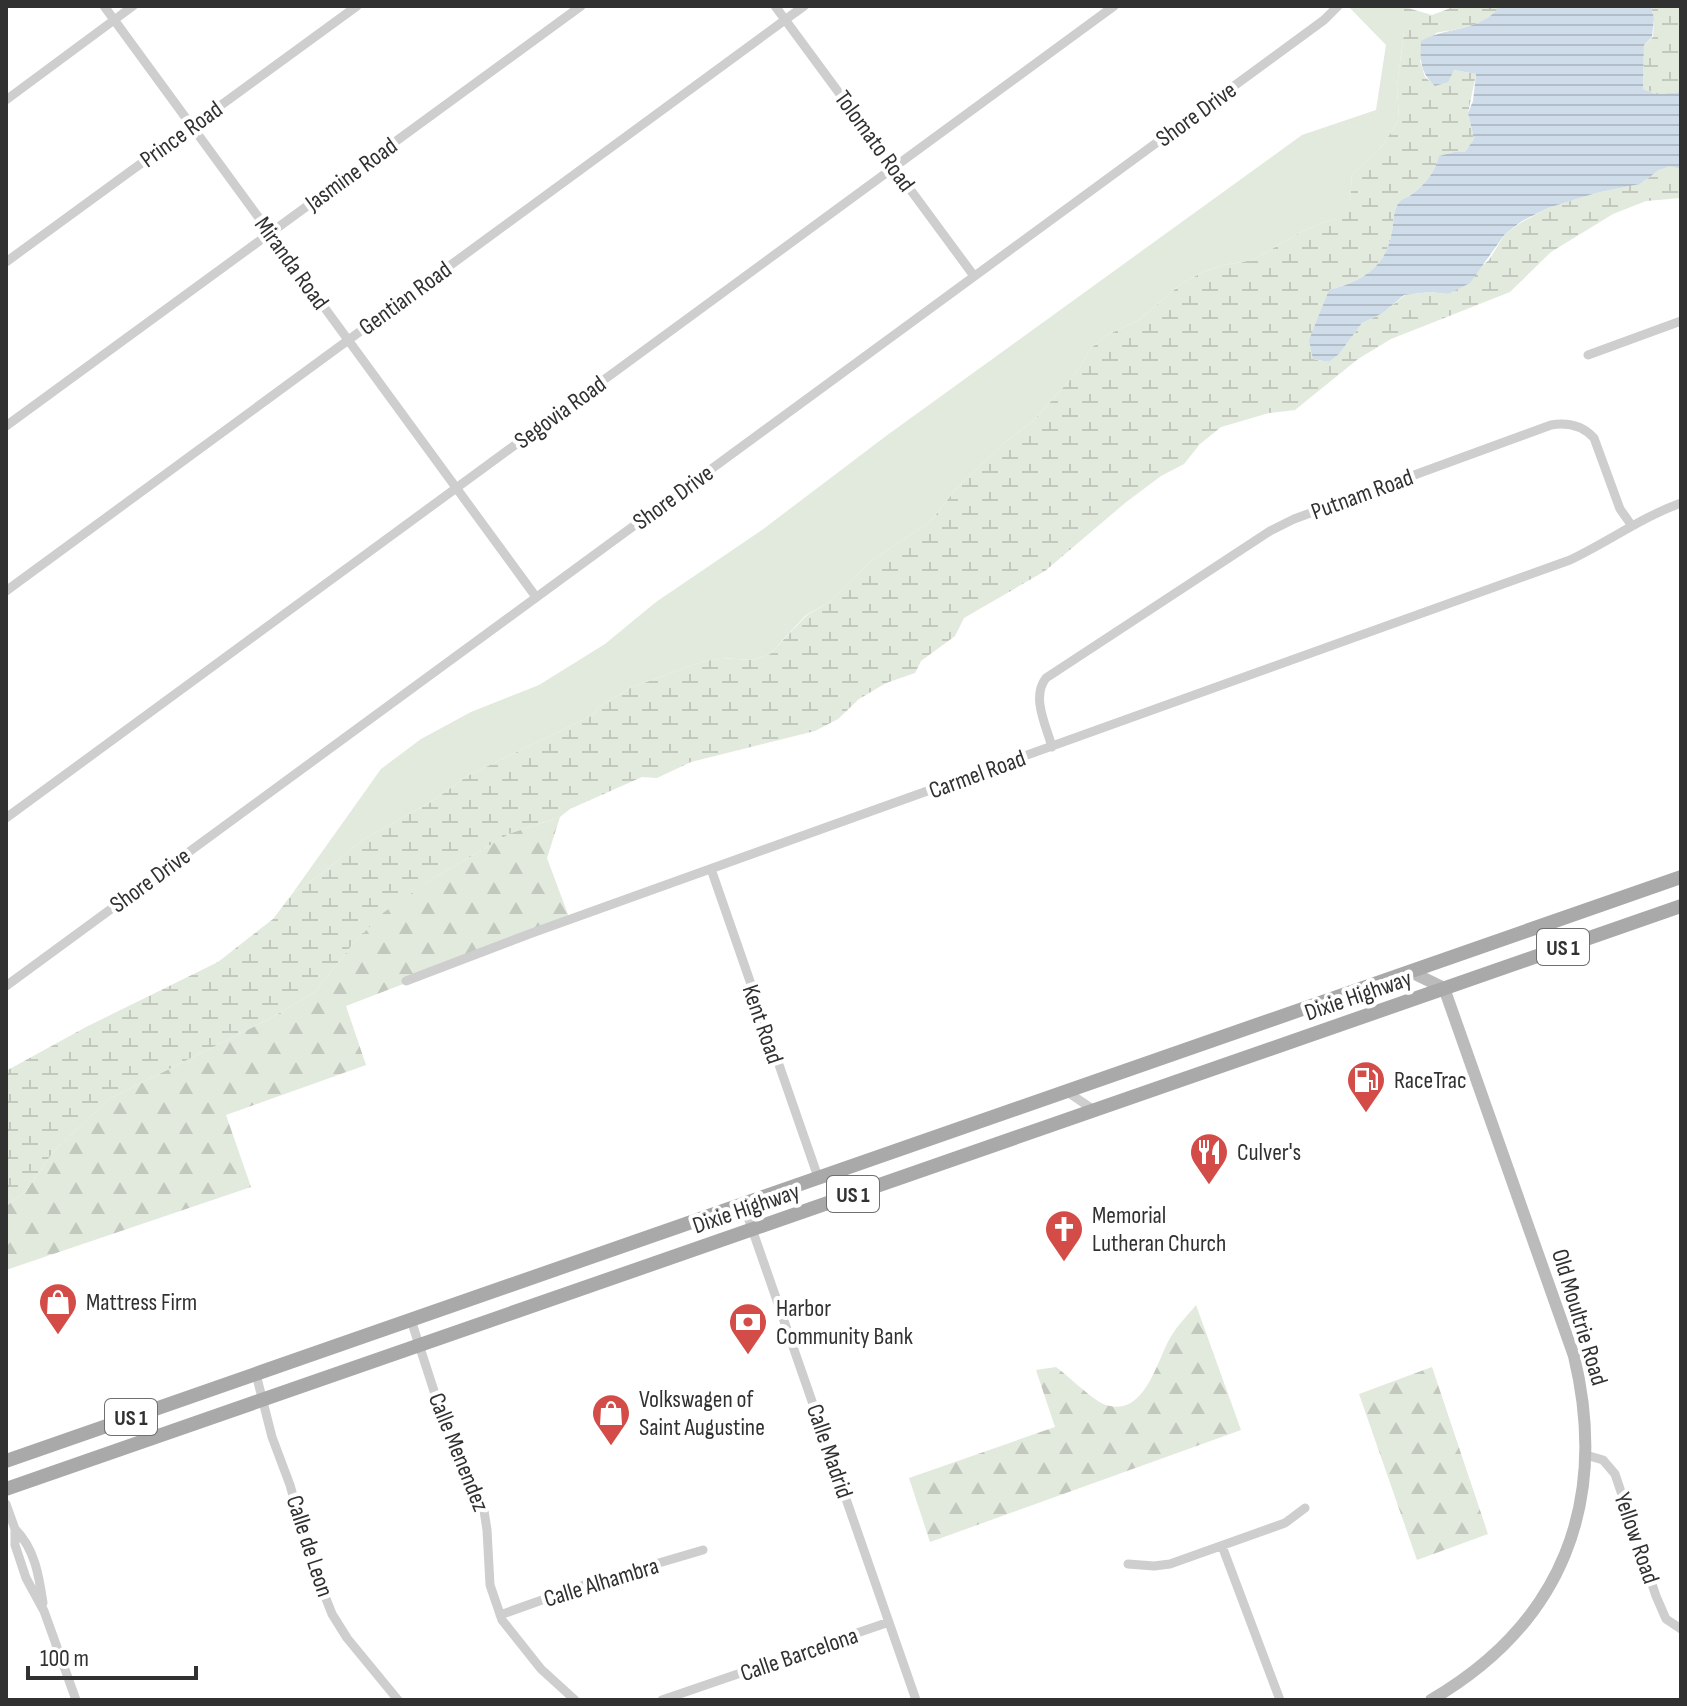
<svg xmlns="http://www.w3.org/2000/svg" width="1687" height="1706" viewBox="0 0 1687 1706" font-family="'Sofia Sans Condensed',sans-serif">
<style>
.forest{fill:url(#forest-firs)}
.wetland{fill:url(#wetland-marsh)}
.park{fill:#e2e9dd}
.water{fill:url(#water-rules)}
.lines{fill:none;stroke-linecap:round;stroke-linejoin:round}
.street{stroke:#cecece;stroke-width:9}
.secondary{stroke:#bbb;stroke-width:12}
.primary{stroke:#a9a9a9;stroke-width:14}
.labels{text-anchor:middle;stroke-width:8;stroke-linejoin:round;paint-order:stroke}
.shield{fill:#fff;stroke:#6f6f6f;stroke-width:2}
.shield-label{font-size:22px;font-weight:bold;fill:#313131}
.street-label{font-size:24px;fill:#313131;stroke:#fff}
.poi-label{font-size:24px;fill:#313131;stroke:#fff;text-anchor:start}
</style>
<defs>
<pattern id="forest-firs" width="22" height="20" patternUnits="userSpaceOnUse" patternTransform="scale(2)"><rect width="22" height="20" fill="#e2e9dd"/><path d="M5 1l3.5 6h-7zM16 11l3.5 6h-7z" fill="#c2c8be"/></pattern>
<pattern id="wetland-marsh" width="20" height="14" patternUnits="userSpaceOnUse" patternTransform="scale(2)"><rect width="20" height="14" fill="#e2e9dd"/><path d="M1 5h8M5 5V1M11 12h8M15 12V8" fill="none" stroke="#c2c8be"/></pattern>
<pattern id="water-rules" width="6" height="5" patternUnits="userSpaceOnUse" patternTransform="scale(2)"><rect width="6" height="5" fill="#cfdce9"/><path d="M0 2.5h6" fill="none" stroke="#b2bdc8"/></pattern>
</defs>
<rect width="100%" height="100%" fill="#fff"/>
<!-- forest -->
<path class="forest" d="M560,817L547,858L570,920L346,1006L366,1065L226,1115L251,1187L6,1270V1206L26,1191L53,1152L109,1099L267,1020L315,992L352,945L383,912L432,879L511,833Z
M1196,1305L1241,1430L930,1542L909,1478L1055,1427L1036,1370L1056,1367C1067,1375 1096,1403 1106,1405C1144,1417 1156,1364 1169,1340C1176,1327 1187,1316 1196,1305Z
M1432,1367L1488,1534L1417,1560L1359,1394Z"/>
<!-- wetland -->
<path class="wetland" d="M1456,6H1500C1484,27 1460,28 1436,33L1420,61L1425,77L1435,86L1454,70L1476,74L1468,113L1474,139L1465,152H1454L1439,156C1435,172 1425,185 1411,195C1407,198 1403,198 1400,201C1393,209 1394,221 1392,231C1387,267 1361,282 1329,290L1313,359L1329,362L1339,354L1362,323L1383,313L1405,295L1430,292L1448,294L1489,260L1505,234L1522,222L1548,208L1596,193L1640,184L1659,170L1670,165L1681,169V198L1646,201L1613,214L1551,252L1510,292L1391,339L1358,359L1295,410L1269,413L1221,427L1200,444L1184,464L1161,476L1125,503L1045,571L964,618L955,636L921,661L915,673L886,683L859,699L838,719L815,731L691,762L657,778L642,777L570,809L560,817L511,833L432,879L383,913L352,945L315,992L267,1020L109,1099L53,1152L26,1191L6,1206V1071L86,1027L218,962L273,919L292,894L329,868L362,840L431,802L467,776L595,714L597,708L630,688L701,662L721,658L752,660L770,654L807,615L828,603L871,561L930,522L956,489L1003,444L1033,421L1077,372L1091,348L1107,335L1139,320L1182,283L1203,272L1223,265L1253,260L1301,232L1321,223L1341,218L1350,198L1352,175L1382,146L1399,120L1397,86L1404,32V7L1432,15Z
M1651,6H1681V92L1657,94L1643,89L1644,45L1653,37L1654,18Z"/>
<!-- park -->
<path class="park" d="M1348,6H1404V32L1397,86L1399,120L1382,146L1352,175L1350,198L1342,218L1321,223L1301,232L1253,260L1223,265L1203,272L1182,283L1139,320L1107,335L1091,348L1077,372L1033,421L1003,444L956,489L930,522L871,561L828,603L806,615L770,654L752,660L722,658L701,662L630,688L597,708L595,714L467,776L431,802L362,840L329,868L292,894L381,769L421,739L471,712L539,685L605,644L656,602L762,530L886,436L1302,135L1376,110L1386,45Z"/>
<!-- water -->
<path class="water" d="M1500,6H1651L1654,18L1652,37L1644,45L1643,89L1656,94L1681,92V169L1670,166L1659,170L1640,184L1596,193L1548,208L1522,221L1505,234L1470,283L1448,294L1430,292L1404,295L1383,313L1362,323L1339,354L1329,362L1313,359L1309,340L1329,290C1361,282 1387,267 1392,231C1394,221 1393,209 1400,201C1403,198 1407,198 1411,195C1425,185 1435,172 1439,156L1454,152H1465L1474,139L1468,113L1473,101L1476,74L1454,70L1448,82L1435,86C1420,73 1420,60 1421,41C1448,26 1481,32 1500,6Z"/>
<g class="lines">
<!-- street -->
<path class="street" d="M104,6L536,597
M775,6L974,276
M6,100L133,6
M6,262L357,6
M1588,355L1681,321
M6,426L581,6
M6,591L804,6
M1052,747C1046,725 1031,697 1046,678L1270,531L1294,519L1551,425C1568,422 1582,425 1594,438L1620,509L1632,526
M6,818L1114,6
M711,869L818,1177
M406,981L532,933L1570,560C1608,542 1642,517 1681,503
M6,986L1324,20L1338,6
M1066,1091L1094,1110
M743,1203L916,1700
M411,1320L447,1431L483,1504L487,1530L490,1585L502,1620L541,1669L575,1700
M256,1374L272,1437L290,1485L312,1563L332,1614L347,1638L398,1700
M1586,1455L1603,1460L1615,1474L1656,1596L1666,1619L1681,1629
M6,1504L15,1529V1545L26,1578L44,1611L76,1700
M15,1529C35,1549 39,1576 43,1603
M1222,1546L1280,1700
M1128,1564L1154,1566L1170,1564L1285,1523L1305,1508
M500,1615L584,1585L703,1550
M662,1700L889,1622"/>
<!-- secondary -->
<path class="secondary" d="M1411,972L1444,988L1574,1356C1609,1502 1563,1623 1431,1700"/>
<!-- primary -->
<path class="primary" d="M6,1461L1681,877
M6,1489L1681,906"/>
</g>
<!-- icons -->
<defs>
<g id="fuel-pin" transform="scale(2)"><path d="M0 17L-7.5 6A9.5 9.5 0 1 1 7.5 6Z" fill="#d34c47" stroke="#fff"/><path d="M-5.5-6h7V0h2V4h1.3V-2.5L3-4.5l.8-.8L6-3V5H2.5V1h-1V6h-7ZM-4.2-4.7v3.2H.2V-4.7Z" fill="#fff"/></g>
<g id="restaurant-pin" transform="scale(2)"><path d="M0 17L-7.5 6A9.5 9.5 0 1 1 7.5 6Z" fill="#d34c47" stroke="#fff"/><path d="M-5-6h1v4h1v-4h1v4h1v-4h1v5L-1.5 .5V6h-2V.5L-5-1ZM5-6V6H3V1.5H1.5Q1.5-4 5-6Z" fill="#fff"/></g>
<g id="church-pin" transform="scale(2)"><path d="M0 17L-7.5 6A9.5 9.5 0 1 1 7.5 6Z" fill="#d34c47" stroke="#fff"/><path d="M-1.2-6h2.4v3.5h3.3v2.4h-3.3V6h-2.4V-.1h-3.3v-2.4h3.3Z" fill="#fff"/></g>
<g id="shop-pin" transform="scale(2)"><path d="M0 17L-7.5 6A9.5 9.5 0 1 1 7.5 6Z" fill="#d34c47" stroke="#fff"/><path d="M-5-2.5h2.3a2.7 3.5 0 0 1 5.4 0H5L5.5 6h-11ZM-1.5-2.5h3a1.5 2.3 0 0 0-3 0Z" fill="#fff"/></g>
<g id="bank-pin" transform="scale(2)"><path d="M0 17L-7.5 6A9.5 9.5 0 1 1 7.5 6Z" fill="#d34c47" stroke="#fff"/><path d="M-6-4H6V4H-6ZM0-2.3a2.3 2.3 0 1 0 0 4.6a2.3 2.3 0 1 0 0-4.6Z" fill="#fff"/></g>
</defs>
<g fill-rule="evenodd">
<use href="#fuel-pin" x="1366" y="1080"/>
<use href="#restaurant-pin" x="1209" y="1152"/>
<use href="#church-pin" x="1064" y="1229"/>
<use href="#shop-pin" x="58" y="1302"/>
<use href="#bank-pin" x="748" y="1322"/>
<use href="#shop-pin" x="611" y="1413"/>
</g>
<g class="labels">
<!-- shield labels -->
<g class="shield">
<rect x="1537" y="929" width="52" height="36" rx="6"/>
<rect x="827" y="1176" width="52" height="36" rx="6"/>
<rect x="105" y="1399" width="52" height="36" rx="6"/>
</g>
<g class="shield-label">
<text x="1563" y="955">US 1</text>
<text x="853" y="1202">US 1</text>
<text x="131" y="1425">US 1</text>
</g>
<!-- street labels -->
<g class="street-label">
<text transform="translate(1196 114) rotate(-36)" y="8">Shore Drive</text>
<text transform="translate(181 134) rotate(-36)" y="8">Prince Road</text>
<text transform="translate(875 141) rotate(54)" y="8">Tolomato Road</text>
<text transform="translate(351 174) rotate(-36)" y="8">Jasmine Road</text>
<text transform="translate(292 263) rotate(54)" y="8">Miranda Road</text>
<text transform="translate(405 298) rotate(-36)" y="8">Gentian Road</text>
<text transform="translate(560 412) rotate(-36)" y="8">Segovia Road</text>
<text transform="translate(1362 494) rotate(-20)" y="8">Putnam Road</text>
<text transform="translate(673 497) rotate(-36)" y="8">Shore Drive</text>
<text transform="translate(977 774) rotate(-20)" y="8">Carmel Road</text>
<text transform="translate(150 880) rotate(-36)" y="8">Shore Drive</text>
<text transform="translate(1358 995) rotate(-19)" y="8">Dixie Highway</text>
<text transform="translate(763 1024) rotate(71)" y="8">Kent Road</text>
<text transform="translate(746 1208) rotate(-19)" y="8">Dixie Highway</text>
<text transform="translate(1580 1317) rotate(73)" y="8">Old Moultrie Road</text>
<text transform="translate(830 1451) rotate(71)" y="8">Calle Madrid</text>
<text transform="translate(459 1452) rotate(68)" y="8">Calle Menendez</text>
<text transform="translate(1637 1538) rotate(71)" y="8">Yellow Road</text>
<text transform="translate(310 1546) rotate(72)" y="8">Calle de Leon</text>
<text transform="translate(601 1582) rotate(-17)" y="8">Calle Alhambra</text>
<text transform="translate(799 1654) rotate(-19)" y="8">Calle Barcelona</text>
</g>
<!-- poi labels -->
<g class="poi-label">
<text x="1394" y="1088">RaceTrac</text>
<text x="1237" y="1160">Culver's</text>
<text x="1092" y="1223">Memorial<tspan x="1092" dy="28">Lutheran Church</tspan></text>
<text x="86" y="1310">Mattress Firm</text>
<text x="776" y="1316">Harbor<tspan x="776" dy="28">Community Bank</tspan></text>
<text x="639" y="1407">Volkswagen of<tspan x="639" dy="28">Saint Augustine</tspan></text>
</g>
</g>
<!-- border -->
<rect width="1687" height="1706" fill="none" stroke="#313131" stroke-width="16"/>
<!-- scale -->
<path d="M28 1666v12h168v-12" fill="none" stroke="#313131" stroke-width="4"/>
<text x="40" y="1666" font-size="24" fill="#313131" stroke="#ffffff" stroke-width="6" paint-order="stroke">100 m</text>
</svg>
